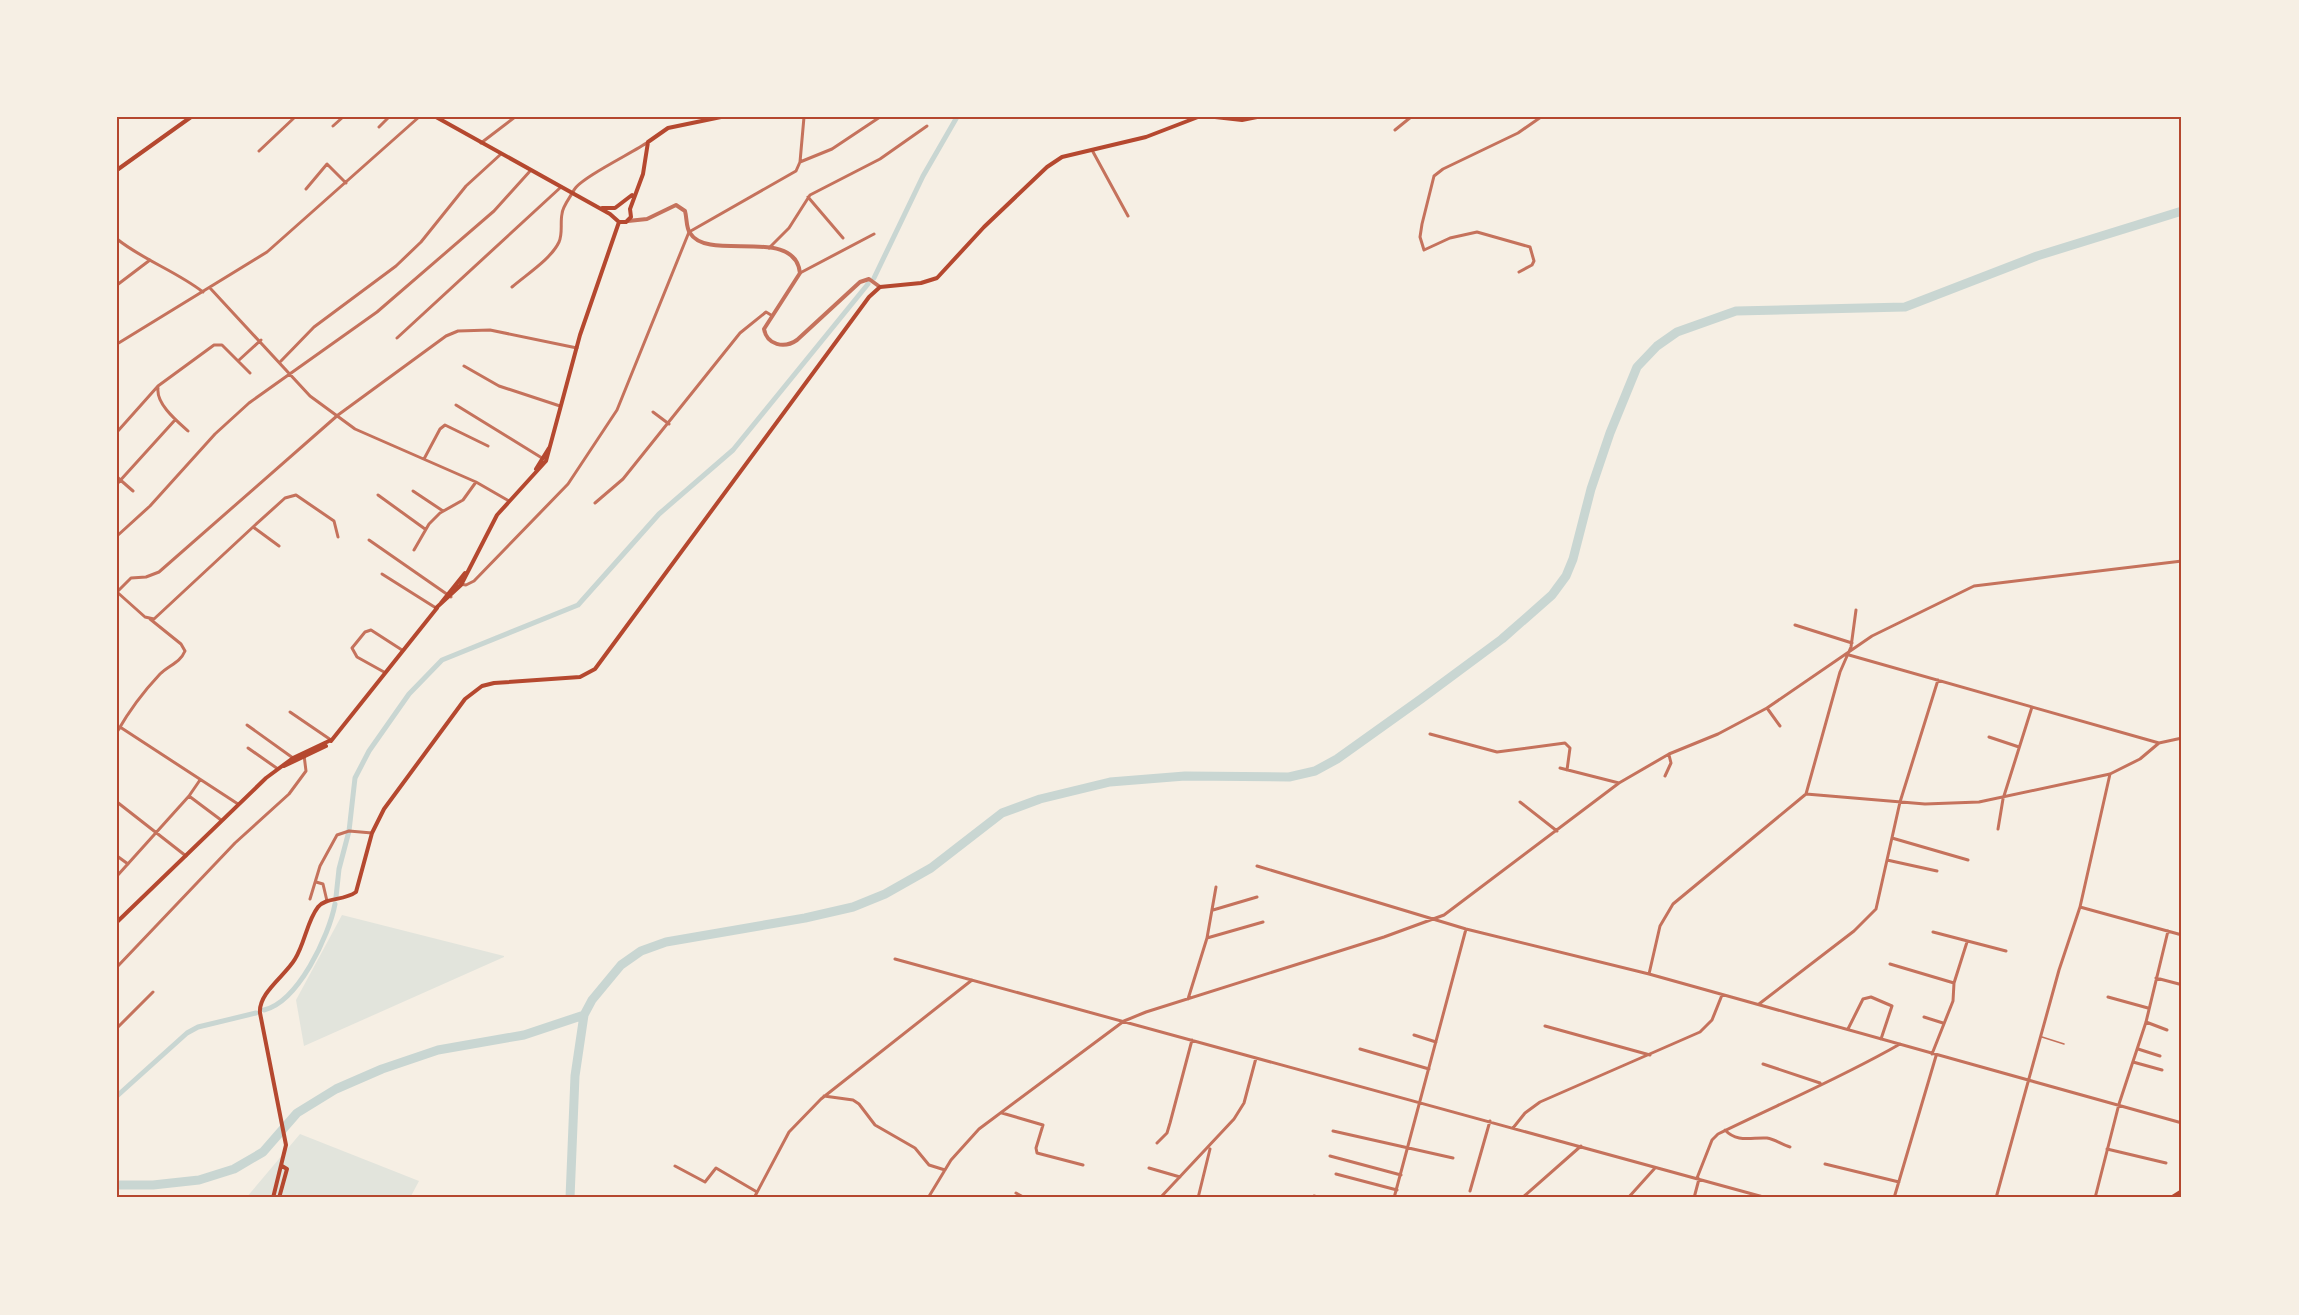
<svg xmlns="http://www.w3.org/2000/svg" width="2299" height="1315" viewBox="0 0 2299 1315" font-family="Cabin,sans-serif">
<style>
.green{fill:#e2e4dc}
.lines{fill:none;stroke-linecap:round;stroke-linejoin:round}
.canal{stroke:#c9d6d2;stroke-width:5}
.river{stroke:#c9d6d2;stroke-width:9}
.service{stroke:#c5725c;stroke-width:1.5}
.minor{stroke:#c5725c;stroke-width:3}
.tertiary{stroke:#c5725c;stroke-width:4}
.secondary{stroke:#b5482f;stroke-width:4}
.neatline{fill:none;stroke:#b5482f;stroke-width:2}
</style>
<rect width="100%" height="100%" fill="#f6efe4"/>
<!-- green -->
<path class="green" d="M342,915L504,956V957L304,1046L296,1000Z
M300,1134L419,1181L410,1198H246Z"/>
<g class="lines">
<!-- canal -->
<path class="canal" d="M874,278L923,176L957,117
M336,897L339,869L349,831L355,778L369,751L409,694L442,660L578,605L659,514L733,450L868,284
M264,1010C298,1002 329,936 335,904
M117,1096L187,1033L198,1027L256,1013"/>
<!-- river -->
<path class="river" d="M117,1185H153L199,1180L234,1169L263,1152L297,1113L336,1089L382,1069L438,1050L524,1035L584,1015
M570,1198L575,1076L584,1015L592,1000L621,965L641,951L666,942L805,918L853,907L885,894L931,868L1002,813L1040,799L1110,782L1185,776L1289,777L1315,771L1337,759L1421,699L1502,639L1552,595L1566,576L1573,559L1591,489L1610,433L1637,367L1657,346L1677,332L1736,311L1905,307L2037,256L2182,211"/>
<!-- service -->
<path class="service" d="M2042,1037L2064,1044"/>
<!-- minor -->
<path class="minor" d="M333,126L343,117
M379,127L389,117
M1395,130L1411,117
M481,143L515,117
M1092,150L1128,216
M259,151L295,117
M800,162L832,149L880,117
M306,189L327,164L346,183
M808,197L843,238
M117,239C143,260 176,271 203,292
M769,248L789,228L810,195L880,159L927,126
M1519,272L1532,265L1534,261L1530,247L1477,232L1450,238L1424,250L1420,237L1422,224L1434,176L1443,169L1518,133L1541,117
M800,273L874,234
M117,285L150,260
M512,287C527,274 551,259 559,242C563,233 560,223 562,214C562,207 571,196 574,190C580,178 634,152 648,142
M210,288L310,396L355,429L476,482L509,501
M397,338L561,187
M117,344L267,252L419,117
M238,361L261,340
M281,361L314,327L396,266L421,242L466,186L501,154
M464,366L499,386L560,406
M158,388C156,404 177,421 188,431
M456,405L542,458
M653,412L669,424
M117,432L158,386L214,345H222L250,373
M424,459L440,429L445,425L488,446
M117,477L133,491
M117,484L175,420
M413,491L443,511
M378,495L425,529
M595,503L623,479L740,333L766,312L771,315
M253,527L285,498L296,495L334,521L338,537
M117,536L150,506L215,434L249,403L377,312L494,211L531,170
M369,540L451,597
M414,550L429,524L440,513L463,500L476,482
M382,574L436,608
M460,584L466,585L474,581L568,484L617,410L689,232L796,171L800,162L804,117
M117,592L131,578L146,577L159,572L338,415L446,336L458,331L490,330L577,348
M117,592L145,617L154,619L253,527L279,546
M1795,625L1852,643
M1849,655L2159,743
M384,672L357,657L352,648L365,632L371,630L402,650
M1767,708L1780,726
M290,712L331,740
M247,725L293,758
M120,727L238,804
M117,732C129,711 144,691 160,674C169,665 180,663 185,651L181,644L150,619
M1430,734L1497,752L1565,743L1570,748L1567,770
M1989,737L2019,747
M248,748L278,769
M1560,768L1619,783
M1665,776L1671,763L1669,755
M1806,794L1925,804L1979,802L2110,774L2140,759L2159,743L2182,738
M189,796L200,780
M117,802L186,856
M1520,802L1557,831
M1998,829L2003,799L2032,707
M1892,838L1968,860
M117,856L128,864
M1887,860L1937,871
M1257,866L1466,929L1649,974L2182,1123
M117,876L189,796L221,820
M316,882L323,884L327,901
M310,899L320,866L337,835L349,831L372,833
M2080,907L2182,935
M1213,910L1257,897
M1933,932L2006,951
M1207,938L1263,922
M895,959L1767,1198
M1890,964L1954,983
M117,967L235,843L289,794L306,771L304,755
M1649,974L1660,926L1673,904L1806,794L1840,672L1851,647L1856,610
M2156,978L2179,984
M2108,997L2148,1008
M1188,999L1207,938L1216,887
M1759,1004L1854,931L1876,909L1900,802L1938,680
M1924,1017L1943,1023
M2146,1022L2167,1030
M1545,1026L1650,1055
M117,1028L153,992
M1848,1029L1863,999L1871,997L1892,1006L1881,1039
M1414,1035L1436,1042
M1360,1049L1429,1069
M2138,1049L2160,1056
M1932,1054L1953,1001L1954,983L1967,942
M2133,1062L2162,1070
M1763,1064L1820,1083
M824,1096L853,1100L859,1104L875,1125L915,1148L929,1165L945,1170
M1002,1113L1043,1125L1036,1148L1037,1153L1083,1165
M1513,1128L1525,1113L1540,1102L1700,1032L1712,1020L1722,995
M1725,1130C1737,1143 1752,1137 1767,1138C1775,1139 1782,1145 1790,1147
M1333,1131L1453,1158
M1157,1143L1167,1133L1170,1123L1192,1040
M2107,1149L2166,1163
M1330,1156L1401,1175
M1825,1164L1899,1182
M675,1166L705,1182L716,1168L757,1192
M1149,1168L1180,1177
M1336,1174L1397,1190
M1697,1178L1712,1140L1718,1134C1779,1104 1841,1078 1900,1044
M1470,1191L1490,1121
M1016,1193L1025,1198
M1314,1196L1321,1198
M754,1198L789,1132L821,1099L972,980
M928,1198L951,1160L979,1129L1124,1021L1146,1012L1384,937L1444,915L1619,783L1669,754L1718,734L1767,708L1872,636L1974,586L2182,561
M1160,1198L1234,1119L1244,1103L1256,1058
M1198,1198L1210,1149
M1394,1198L1466,929
M1522,1198L1581,1146
M1628,1198L1655,1168
M1694,1198L1699,1179
M1894,1198L1936,1056
M1996,1198L2059,970L2080,907L2110,774
M2095,1198L2119,1104L2146,1022L2168,931"/>
<!-- tertiary -->
<path class="tertiary" d="M628,221L647,219L676,205L685,211C687,218 686,228 690,233C708,263 795,225 800,273L764,329C767,345 784,349 797,340L860,282L869,279L880,287"/>
<!-- secondary -->
<path class="secondary" d="M436,117L610,214L619,222
M1215,117L1242,120L1257,117
M117,170L191,117
M602,208H615L632,195
M619,222H626L631,217L630,209L643,174L648,142L668,128L721,117
M536,469L549,448
M441,603L465,573
M436,608L461,585L497,515L546,461L580,335L619,222
M331,741L437,608
M284,766L326,746
M117,922L266,778L293,758L331,740
M273,1198L286,1145L260,1013C258,993 286,975 295,959C305,943 307,921 318,907C326,897 344,901 356,892L372,833L384,809L465,699L482,686L494,683L580,677L595,669L869,297L880,287L921,283L937,278L984,227L1047,167L1062,157L1146,137L1198,117
M279,1198L287,1169L282,1166
M2171,1198L2182,1191"/>
</g>
<!-- border -->
<rect width="2299" height="1315" fill="none" stroke="#f6efe4" stroke-width="237"/>
<rect x="118" y="118" width="2062" height="1078" class="neatline"/>
</svg>
